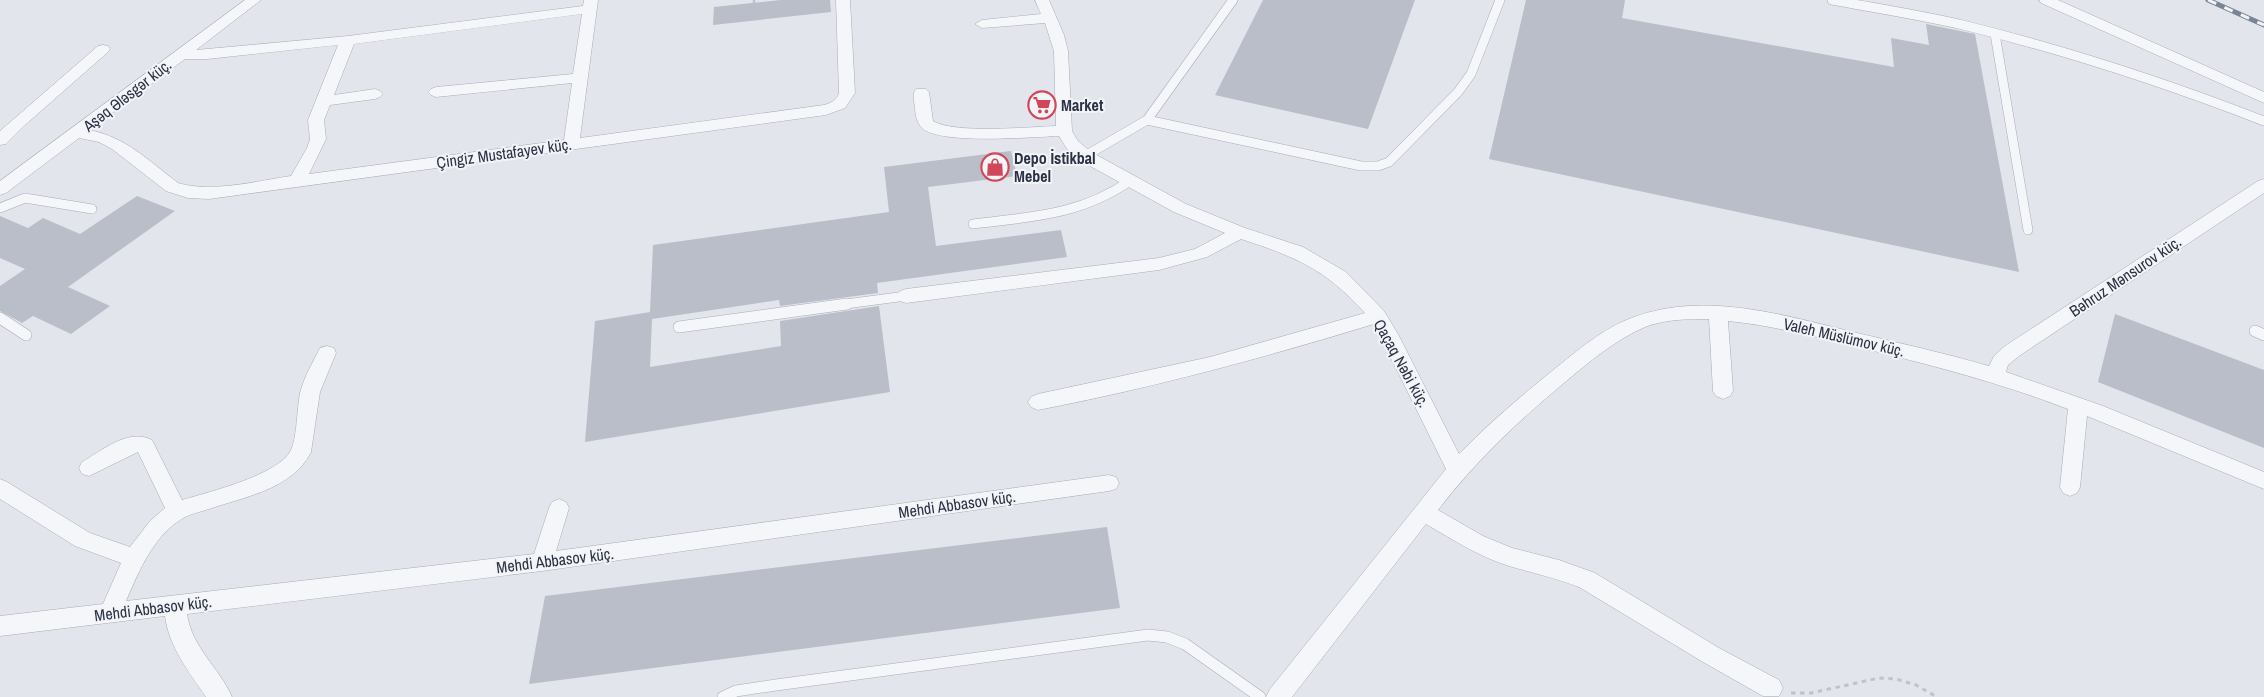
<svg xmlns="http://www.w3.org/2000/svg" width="2264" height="697" viewBox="0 0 2264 697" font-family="'Archivo Narrow',sans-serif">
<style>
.building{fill:#b9bec8}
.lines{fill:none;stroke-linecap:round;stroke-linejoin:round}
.lane-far1-casing{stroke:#a7acb5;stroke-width:10}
.lane-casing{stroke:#a7acb5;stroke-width:12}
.street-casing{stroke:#a7acb5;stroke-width:1}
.path-far1{stroke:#c0c3ca;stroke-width:2.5;stroke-dasharray:3 3;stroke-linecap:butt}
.path{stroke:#c0c3ca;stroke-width:3;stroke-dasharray:4.5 4.5;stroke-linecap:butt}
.lane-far1{stroke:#f5f6f9;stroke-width:9}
.lane{stroke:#f5f6f9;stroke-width:11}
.street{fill:#f5f6f9;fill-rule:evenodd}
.rail-casing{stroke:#7b8495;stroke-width:5}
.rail{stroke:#f2f4f8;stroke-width:3;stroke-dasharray:9;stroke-linecap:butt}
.labels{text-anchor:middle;stroke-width:4;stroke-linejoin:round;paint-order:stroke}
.street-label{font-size:16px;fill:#2a3243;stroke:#f2f4f8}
.poi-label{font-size:16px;font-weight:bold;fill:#2a3243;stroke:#f2f4f8;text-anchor:start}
</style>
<rect width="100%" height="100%" fill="#e2e5eb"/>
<!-- building -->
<path class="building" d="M781,0H830L831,12L713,25L714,7Z
M1263,0H1415L1368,129L1215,95Z
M1526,0H1625L1622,18L1894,67L1891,38L1929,45L1926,24L1975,34L2019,272L1489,159Z
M1011,151L1017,176L928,187L936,246L1061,230L1067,257L877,283L878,293L780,306L779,300L652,319L650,367L781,346L780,321L879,306L890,392L585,442L595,321L650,312L653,245L889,212L884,167Z
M137,196L175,211L68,287L110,306L71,334L33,316L22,323L0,311V286L25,269L0,258V216L28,228L43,218L80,234Z
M2115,314L2264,370V448L2098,382Z
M1107,527L1120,608L529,684L545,596Z"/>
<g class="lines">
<!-- lane-far1 casing -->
<g class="lane-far1-casing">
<path id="lane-far1" d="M1832,0C1875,8 1920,15 1963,25C2065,50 2166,83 2264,121
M1995,34L2028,230
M1147,120L1233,0
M1085,156L1147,120L1361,166H1378L1389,162L1458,92L1471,74L1500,0
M0,208L25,198L92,209
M973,224C1031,217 1082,215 1131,180
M838,305L906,296"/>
</g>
<!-- lane casing -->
<g class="lane-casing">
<path id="lane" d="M0,318L26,335
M679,327L847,304
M2255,331L2264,335
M723,697L736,691L776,685L1148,635L1167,637L1185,644L1260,697"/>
</g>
<!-- street casing -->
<g class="street-casing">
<path id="street" d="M245,0H261L196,50L348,36L583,6L584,0H598L580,138L824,105C831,103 837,100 839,93L836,0H850L855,93L845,108L826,115L209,199L188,198L166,191L112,149L99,142L79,138L6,193L0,195V181ZM582,14L573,74L436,87L431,89L428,92L431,95L436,97L572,83L564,140L309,174L326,139L324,120L330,105L375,99L380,97L383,94L380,91L375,89L334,95L354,44ZM338,45L308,120L310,139L307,148L291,176C257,181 211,193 178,183C149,161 126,137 89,130L185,59H207Z
M1035,0H1049L1064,35L1068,51L1072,131L1078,141L1091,152L1186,204L1245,228L1303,247L1346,272L1384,311L1398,334L1459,454C1488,424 1520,397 1552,371C1577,351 1603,328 1634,317C1705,291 1783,315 1853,332C1899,343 1944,353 1989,366L1994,356L2005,346L2258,181L2264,179V193L2019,356L2008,365L2006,372L2103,406L2264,472V489L2087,416L2080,487L2077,493L2070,496L2063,493L2060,487L2068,409C1998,382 1927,364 1854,346C1812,336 1770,325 1728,321L1733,391L1730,396L1723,399L1716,396L1713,391L1709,319C1688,319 1666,319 1645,327C1615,340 1589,362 1564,383C1517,422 1475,462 1438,510L1483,536L1512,548L1559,560L1595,573L1719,648L1779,680L1783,688L1779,696H1763L1703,662L1579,587C1556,578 1533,573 1509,566C1480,557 1453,540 1426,524L1292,697H1266L1270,689L1446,469L1374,324C1263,358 1152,388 1038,410L1031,407L1028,402L1031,397L1038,394L1210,357L1365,313C1325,269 1296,257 1241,239L1207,257L1159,270L906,303L900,301L897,296L900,291L906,289L1159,258L1195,249L1225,233L1174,212L1079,160L1067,149L1059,136C1032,137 940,145 922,128C917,123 915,114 915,107C914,101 912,94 916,89H926L929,92L933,121C953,134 1030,127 1056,126L1054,51L1045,23L982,28L975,24L982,20L1041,14Z
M2039,0H2058L2264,92V103L2041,3Z
M103,45L108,46L110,49L108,52L25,125L6,144L0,145V131L98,46Z
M327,346L334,348L336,353L320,392L311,452C292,490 243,497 206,510C199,512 191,514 185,517C154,534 139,571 126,601L534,554L549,508L552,502L559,499L566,502L569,508L556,551L1109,475L1116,477L1119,483L1116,489L1109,491L542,571L187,614C192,648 219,667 232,697H206C189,672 169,647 165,616L0,636V616L103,604L121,563L75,546L0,499V479L7,482L90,533L130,547L150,521L165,508L138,452L89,476L82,474L79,468L82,462C103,450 128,428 152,440L182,500C209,492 279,475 291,450C297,438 297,408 300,393C304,377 313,362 320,348Z"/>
</g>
<!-- path-far1 -->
<path class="path-far1" d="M754,0V3"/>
<!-- path -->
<path class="path" d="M1791,693H1811L1879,678L1896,679L1916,685L1937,697"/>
<!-- lane-far1 -->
<use href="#lane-far1" class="lane-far1"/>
<!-- lane -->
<use href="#lane" class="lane"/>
<!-- street -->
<use href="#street" class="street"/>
<!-- rail casing -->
<g class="rail-casing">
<path id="rail" d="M2208,0L2264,25"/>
</g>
<!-- rail -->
<use href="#rail" class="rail"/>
</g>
<!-- icons -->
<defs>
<g id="supermarket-ring" transform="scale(1.4375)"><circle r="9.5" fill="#f2f4f8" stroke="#d14658" stroke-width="1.5"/><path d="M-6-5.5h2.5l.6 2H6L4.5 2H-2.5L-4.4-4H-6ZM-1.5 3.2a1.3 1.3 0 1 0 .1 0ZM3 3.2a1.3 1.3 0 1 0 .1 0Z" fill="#d14658"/></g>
<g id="shop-ring" transform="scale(1.4375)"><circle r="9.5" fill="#f2f4f8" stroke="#d14658" stroke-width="1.5"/><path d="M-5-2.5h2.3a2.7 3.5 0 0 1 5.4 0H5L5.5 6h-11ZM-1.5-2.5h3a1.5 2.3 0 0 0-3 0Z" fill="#d14658"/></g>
</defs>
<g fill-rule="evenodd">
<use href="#supermarket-ring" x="1042" y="105"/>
<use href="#shop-ring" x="995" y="167"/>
</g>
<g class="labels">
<!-- street labels -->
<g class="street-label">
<text transform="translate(127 95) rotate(-38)" y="6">Aşəq Ələsgər küç.</text>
<text transform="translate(504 153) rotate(-8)" y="6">Çingiz Mustafayev küç.</text>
<text transform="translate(2125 276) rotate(-34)" y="6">Bəhruz Mənsurov küç.</text>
<text transform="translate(1844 337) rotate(13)" y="6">Valeh Müslümov küç.</text>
<text transform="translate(1402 363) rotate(61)" y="6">Qaçaq Nəbi küç.</text>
<text transform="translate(957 504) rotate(-8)" y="6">Mehdi Abbasov küç.</text>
<text transform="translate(555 560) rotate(-7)" y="6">Mehdi Abbasov küç.</text>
<text transform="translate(153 608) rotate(-7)" y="6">Mehdi Abbasov küç.</text>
</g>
<!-- poi labels -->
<g class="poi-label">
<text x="1061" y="111">Market</text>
<text x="1014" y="164">Depo İstikbal<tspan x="1014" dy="18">Mebel</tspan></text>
</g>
</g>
</svg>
